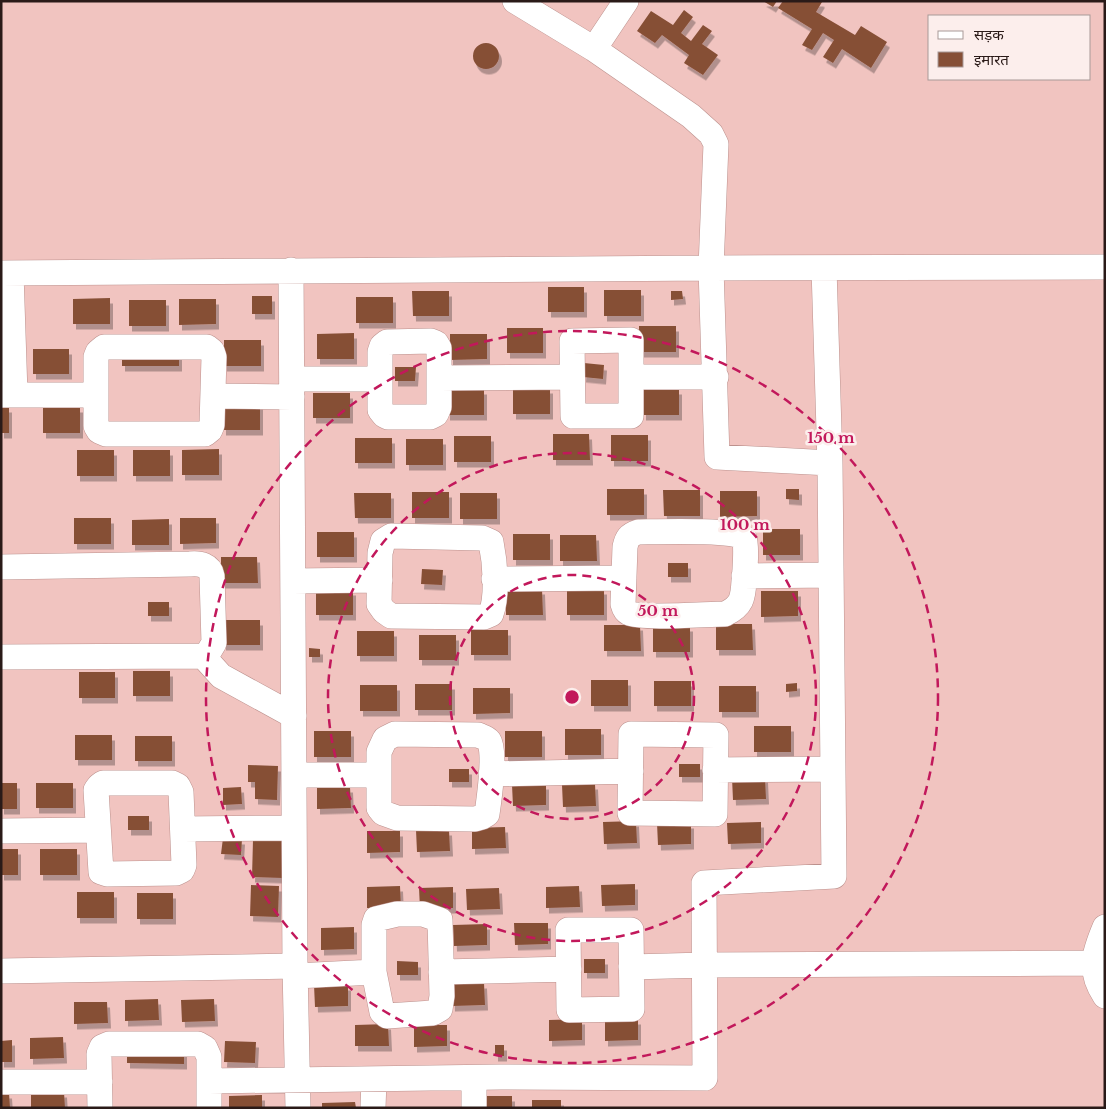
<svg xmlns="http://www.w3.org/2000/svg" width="1106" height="1109" viewBox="0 0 1106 1109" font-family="'Libre Baskerville','Noto Sans Devanagari',serif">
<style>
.building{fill:#864f36;filter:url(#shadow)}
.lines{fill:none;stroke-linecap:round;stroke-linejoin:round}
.minor-casing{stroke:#bc918d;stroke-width:26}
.minor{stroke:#fff;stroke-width:25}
.ring{fill:none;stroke:#c2185b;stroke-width:2.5;stroke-dasharray:9 6}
.centre{fill:#c2185b;stroke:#fceeec;stroke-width:2.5}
.ring-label{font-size:15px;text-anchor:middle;font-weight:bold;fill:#c2185b;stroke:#fceeec;stroke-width:5;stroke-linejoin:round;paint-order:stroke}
</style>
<defs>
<filter id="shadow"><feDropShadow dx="3" dy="5.5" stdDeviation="0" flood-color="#0004"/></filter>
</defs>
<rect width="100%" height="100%" fill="#f1c4c0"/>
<!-- building -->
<path class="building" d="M763,1H777L773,7Z
M783,1H820L822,2L816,12L855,35L861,26L887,42L871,68L842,49L833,63L823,57L834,40L823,33L812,50L802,45L812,29L778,8Z
M684,10L693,17L681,33L691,41L703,25L712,31L702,44L718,55L703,75L684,63L689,55L662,35L655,43L637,31L651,11L673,25Z
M473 56a13 13 0 1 1 26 0a13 13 0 1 1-26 0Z
M548,287H584V312H548Z
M604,290H641V316H604Z
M412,291H449V316H413Z
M671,291H682L683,299L671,300Z
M252,296H272V314H252Z
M356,297H393V323H356Z
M110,298V324H73V299Z
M179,299H216V324L179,325Z
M129,300H166V326H129Z
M639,326H676V352H639Z
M507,328H543V353H507Z
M354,333V359H317V334Z
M450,334H487V359L450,360Z
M224,340H261V366H224Z
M33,349H69V374H33Z
M122,352H179V366H122Z
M584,363L604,365L603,379L583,377Z
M395,367H416L415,381H395Z
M550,388V414H513V389Z
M447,389H484V415H447Z
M643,389H679V415H643Z
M313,393H350V418H313Z
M223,404H260V430H223Z
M1,407H9V433H1Z
M43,407H80V433H43Z
M553,434H589L590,460H553Z
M611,435H648V461H611Z
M454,436H491V462H454Z
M355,438H392V463H355Z
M406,439H443V465H406Z
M219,449V475H182V450Z
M77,450H114V476H77Z
M133,450H170V476H133Z
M607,489H644V515H607Z
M786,489H799V500L786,499Z
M663,490H700V516H664Z
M720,491H757V516L720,517Z
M412,492H449V518H412Z
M354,493H391V518H355Z
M460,493H497V519H460Z
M74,518H111V544H74Z
M180,518H216V543L180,544Z
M169,519V545H132V520Z
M763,529H800V555H763Z
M317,532H354V557H317Z
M513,534H550V560H513Z
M560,535H596L597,561H560Z
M221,557H257L258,583H221Z
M668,563H688V577H668Z
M422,569L443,570L442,585L421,584Z
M506,589H542L543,615H506Z
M567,589H604V615H567Z
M316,590H353V615H316Z
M761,591H798V616L761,617Z
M148,602H169V616H148Z
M223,620H260V645H223Z
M716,624H752L753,650H716Z
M604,625H640L641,651H604Z
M653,626H690V652H653Z
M471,630H508V655H471Z
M357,631H394V656H357Z
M419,635H456V660H419Z
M309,648L320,649V657H309Z
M133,671H170V696H133Z
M79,672H115V698H79Z
M591,680H628V706H591Z
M654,681H691V706H654Z
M797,683V691L786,692V684Z
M415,684H452V710H415Z
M360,685H397V711H360Z
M719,686H756V712H719Z
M473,688H510V713L473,714Z
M754,726H791V752H754Z
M565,729H601V755H565Z
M314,731H351V757H314Z
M505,731H542V757H505Z
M75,735H112V760H75Z
M135,736H172V761H135Z
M679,764H700V777H679Z
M248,765L278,766L277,800L255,799V782H248Z
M449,769H469V782H449Z
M765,777L766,799L733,800L732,778Z
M1,783H17V809H1Z
M36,783H73V808H36Z
M546,784V805L513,806L512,785Z
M595,784L596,806L563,807L562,785Z
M241,787L242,804L223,805V788Z
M317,787H350L351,808L317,809Z
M128,816H149V830H128Z
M636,821L637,843L604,844L603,822Z
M761,822V843L728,844L727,823Z
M657,823H691V844L658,845Z
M505,827L506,848L472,849V828Z
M416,830H449L450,851L417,852Z
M367,831H400V852L367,853Z
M223,838L242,839L241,855L221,854Z
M253,840H283V878L252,877Z
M1,849H18V875H1Z
M40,849H77V875H40Z
M635,884V905L602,906L601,885Z
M251,885L279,886L278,917L250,916Z
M400,886L401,908H367V887Z
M579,886L580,907L546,908V887Z
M453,887V908L420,909L419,888Z
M499,888L500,909L467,910L466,889Z
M77,892H114V918H77Z
M137,893H173V919H137Z
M514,923H548V944L515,945Z
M487,924V945L454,946L453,925Z
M354,927V949L321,950V928Z
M584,959H605V973H584Z
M397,961L418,962V975H397Z
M484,983L485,1005L452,1006L451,984Z
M314,985H348V1006L315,1007Z
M158,999L159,1020L125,1021V1000Z
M214,999L215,1021L182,1022L181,1000Z
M74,1002H107L108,1023L74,1024Z
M582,1019V1040L549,1041V1020Z
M638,1019V1040L605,1041V1020Z
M388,1024L389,1046H355V1025Z
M414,1025H447V1046L414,1047Z
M63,1037L64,1058L30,1059V1038Z
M12,1040V1062H1V1041Z
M225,1041L256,1042L255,1063L224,1062Z
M495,1045H504V1056H495Z
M127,1049L184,1050V1064L127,1063Z
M64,1092L65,1108H31V1093Z
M1,1093H9L10,1108H1Z
M262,1095V1108H229V1096Z
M480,1096H512V1108H480Z
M532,1100H561V1108H532Z
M355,1102L356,1108H322V1103Z"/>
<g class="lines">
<!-- minor casing -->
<g class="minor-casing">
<path id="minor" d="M594,49L626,1
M824,268L830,463
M291,270L295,966L298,1108
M1,273L711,268L1105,267
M11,273L15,394
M631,340V416H573L572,341Z
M431,341L436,343L439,348V407L436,414L430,417H388L384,415L380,410V352L382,346L387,342Z
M104,347H207L212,351L214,357L212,425L210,430L205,434H106L99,431L96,426V357L98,352Z
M631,377H716
M439,378L572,377
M292,379H380
M1,395H96
M213,396L292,397
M638,532C652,532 738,529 744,538C747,545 745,572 744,581C743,598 742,606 725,614C707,614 642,619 629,613C625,611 624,608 623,604L625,547C627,538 629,535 638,532Z
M391,536L482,538L491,542C495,562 498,595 491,614L484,617L391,616L384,611L379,604L380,553L383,541Z
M1,567L190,564C200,563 210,565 212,576L214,643L208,653L203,656L1,657
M744,576L831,575
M494,579L624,578
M293,581L380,580
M203,656L221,676L294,716
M395,734L478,735C482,737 486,737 489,741C496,751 489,800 487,814L482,817L475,819L397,818L383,813L379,808V752L385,739Z
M631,734L716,735L715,814L630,813Z
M715,770L833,769
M491,774L631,771
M294,775H379
M103,783H172L178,786L181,792L184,865L182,870L176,873L107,874L101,872L96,790L99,786Z
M183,829L294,828
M1,831L98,830
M397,914H423L440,920L442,996L440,1009L433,1013L387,1016L382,1012L374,972V925L376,919Z
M1105,927C1094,953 1088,970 1105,996
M568,930H631L632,1009L569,1010Z
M631,967L705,965L1094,963
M1,971L295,966
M441,972L569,969
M296,976L374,972
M474,1078V1108
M209,1081L501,1077L705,1078L704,883L834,876L830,463L717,457L711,268L716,144L711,134L691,116L594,49L515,1
M1,1082H100
M100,1108L99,1054L102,1047L109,1044H198L205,1048L209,1057V1108
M373,1108L374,1080"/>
</g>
<!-- minor -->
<use href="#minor" class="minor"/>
</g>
<!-- distance rings -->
<g class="ring">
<circle cx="572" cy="697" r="122"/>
<circle cx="572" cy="697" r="244"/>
<circle cx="572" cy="697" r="366"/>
</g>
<circle cx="572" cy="697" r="8" class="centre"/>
<g class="ring-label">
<text x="831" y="443">150 m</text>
<text x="745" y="530">100 m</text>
<text x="658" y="616">50 m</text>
</g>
<!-- border -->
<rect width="1106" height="1109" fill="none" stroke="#2a1a18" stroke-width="5"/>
<!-- legend -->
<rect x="928" y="15" width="162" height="65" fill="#fceeec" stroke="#a89997"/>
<rect x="938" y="31" width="25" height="8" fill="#ffffff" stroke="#a89997"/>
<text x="974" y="40" font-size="15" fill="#2a1a18">सड़क</text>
<rect x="938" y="52" width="25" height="15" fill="#864f36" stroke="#a89997"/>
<text x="974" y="65" font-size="15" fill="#2a1a18">इमारत</text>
</svg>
